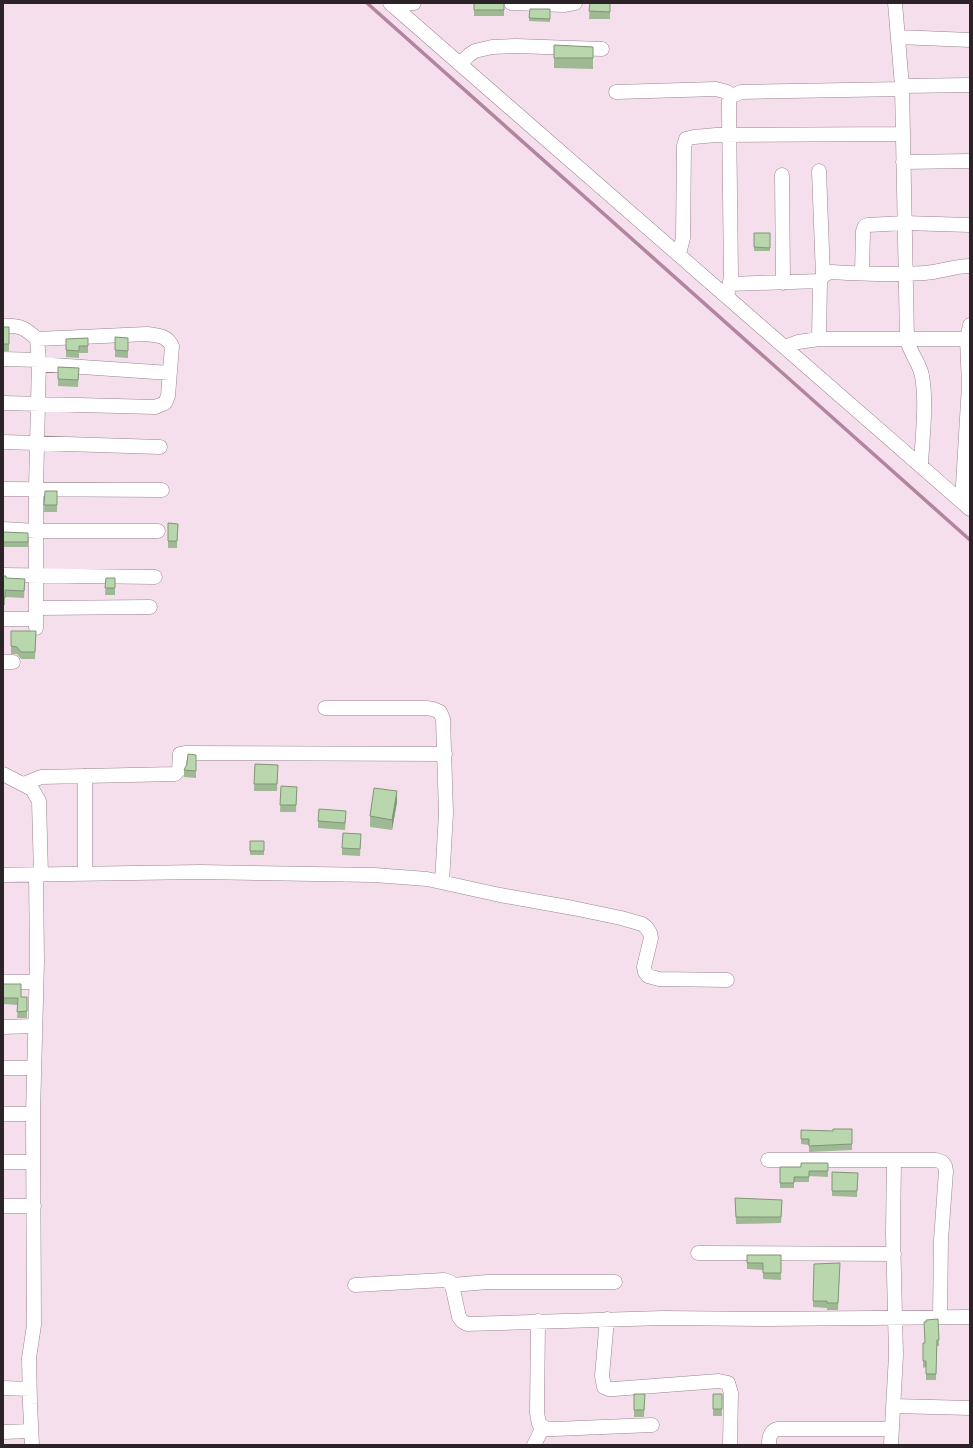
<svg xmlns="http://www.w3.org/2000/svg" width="973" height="1448" viewBox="0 0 973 1448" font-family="'Public Sans',sans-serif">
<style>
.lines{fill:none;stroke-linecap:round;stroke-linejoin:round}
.stream{stroke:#b2849f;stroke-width:3.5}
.minor-casing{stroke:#998490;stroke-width:15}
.minor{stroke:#fff;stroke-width:14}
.wall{fill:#9eb994}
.shaded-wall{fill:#819678}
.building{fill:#b8d7ac;stroke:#819678}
</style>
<rect width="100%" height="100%" fill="#f6dfec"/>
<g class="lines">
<!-- stream -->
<path class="stream" d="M367,3L970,540"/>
<!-- minor casing -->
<g class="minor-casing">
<path id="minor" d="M390,3L970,509
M511,3L565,5L575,3
M895,3L902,86L907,339C910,354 920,363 922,376C927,404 922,438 921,466
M392,5L414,3
M898,37L970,40
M460,64L469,55L475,51L492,47L516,46L602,49
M902,86L970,85
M616,92L716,89L727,92L732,96
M903,162L970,161
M819,171L823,276
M782,175L783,283
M679,254L683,238L684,146L686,139L694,137L716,135L903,134
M862,273L863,231L865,226L868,225L904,223L970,225
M730,284L820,281
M727,296L731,277L729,111V101L732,96L741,92L902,89
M3,326C20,325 25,328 37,339L39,360L36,489V628
M819,339L820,281C823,275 826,273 832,272C863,274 894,275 925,273C940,272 954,266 970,266
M785,347L798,342L819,339H970
M3,359L39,360
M38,364L170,373
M3,403L155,407L165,403L168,396L172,346C166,335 159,336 147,334L37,339
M3,442L160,447
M3,489L162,490
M962,502L969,385L967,339L970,325
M3,529L36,531H158
M3,575L155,577
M37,608L150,607
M3,619H36
M3,662H13
M325,708H426L433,709L440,712L443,719L446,813L442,882
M3,774L32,789L39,801L41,875
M85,776V874
M24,784L41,777L175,774L179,770L180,754L185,753L445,754
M3,875L200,872L374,875L427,879L500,895L573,908L621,918L642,924L646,927L650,933L651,938L644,967L645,972L648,976L659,979L727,980
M3,982H36
M3,1027L35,1026
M3,1068H34
M3,1114H33
M768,1160H936L942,1162L945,1166L946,1171L941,1240L940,1317
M3,1162H33
M3,1206H34
M698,1253L894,1254
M355,1285L444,1280L450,1282L452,1285L459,1317L462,1321L467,1324L663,1318L768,1319L970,1317
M452,1285L488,1282H615
M607,1319L602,1376L604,1387L609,1389H614L719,1381L728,1383L731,1393L730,1445
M538,1321L537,1413L539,1424L547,1429H554L652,1425
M3,1388L29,1389
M894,1406L970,1408
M3,1432L31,1431
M32,1445L30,1404L29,1358L34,1325L33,1114L37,961L36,875
M534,1445L543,1427
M769,1445C769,1437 770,1432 777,1429H892
M891,1445L896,1355L893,1233L894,1160"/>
</g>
<!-- minor -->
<use href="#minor" class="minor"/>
</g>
<!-- wall -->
<path class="wall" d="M474,3H504V16H474Z
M590,3H610V19H589Z
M530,9H550V22L529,21Z
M554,45L593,47V69L554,68Z
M754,233H770V251H754Z
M3,327H9V351H3Z
M115,337L128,338V358L115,357Z
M88,338V353H79V358L66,357V339Z
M58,367L79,368L78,387L58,386Z
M45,491H57V512H44Z
M168,523L178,524L177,548H168Z
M3,532L28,533V547H3Z
M3,576L6,578L25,579L24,598L5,597V605H3Z
M106,578H115V595H105Z
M11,631H36L35,659H21L17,654H11Z
M196,755V778L184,777V770L187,764Z
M255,764L278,765L277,791H254Z
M281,786L297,787L296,812H280Z
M397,802L392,830L370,827V816Z
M346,818L345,830L318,828V821Z
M250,841H264V855H250Z
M361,841L360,856L342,855V848Z
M3,984L21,997H27V1018H17L18,1005L3,1004Z
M852,1129V1150L809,1152V1145L801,1144V1130L833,1131Z
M828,1163V1177L809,1176V1182H794V1188H780V1167H801Z
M832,1172L858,1173L857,1197L832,1196Z
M735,1198L782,1206L781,1223L736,1224Z
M781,1255V1280L763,1279V1270L747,1269V1263Z
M840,1263L838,1310H827V1308L813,1307V1301Z
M938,1319L939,1346H937L936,1380H926V1367L923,1368V1343H925L926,1322Z
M634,1394H645L644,1417H634Z
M713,1394H722V1416H713Z"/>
<!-- shaded-wall -->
<path class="shaded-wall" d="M397,791V802L392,830V820Z"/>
<!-- building -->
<path class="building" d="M474,3H504V10H474Z
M590,3H610V12L589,11Z
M530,9H550V19L529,18Z
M554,45L593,47V58H554Z
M754,233H770V248L754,247Z
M3,327H9V344H3Z
M115,337L128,338V351L115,350Z
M88,338V346H79V351L66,350V339Z
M58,367L79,368L78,380L58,379Z
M45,491H57V505H44Z
M168,523L178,524L177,541H168Z
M3,532L28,533V542H3Z
M3,576H6V578L25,579L24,591L5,590V598H3Z
M106,578H115V588H105Z
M11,631H36L35,652H21L17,647L11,646Z
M188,754L196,755V771L184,770L187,764Z
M255,764L278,765L277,784H254Z
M281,786L297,787L296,805H280Z
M374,788L397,791L392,820L370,816Z
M319,809L346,811L345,823L318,821Z
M343,833L361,834L360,849L342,848Z
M250,841H264V851H250Z
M3,984H21V997H27V1011L17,1012L18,998H3Z
M833,1129H852V1144L809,1146V1139H801V1130L833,1131Z
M801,1163H828V1171H809V1177H794V1183H780V1167H801Z
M832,1172L858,1173L857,1191H832Z
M735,1198L782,1200L781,1217H736Z
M747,1255H781V1273H763V1263H747Z
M840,1263L838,1303H827V1301H813L814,1264Z
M938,1319L939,1340H937L936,1374H926V1361H923V1343H925L924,1322H926V1320Z
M634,1394H645L644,1410H634Z
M713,1394H722V1409H713Z"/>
<!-- border -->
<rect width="973" height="1448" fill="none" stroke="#2b2327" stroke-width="8"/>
</svg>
